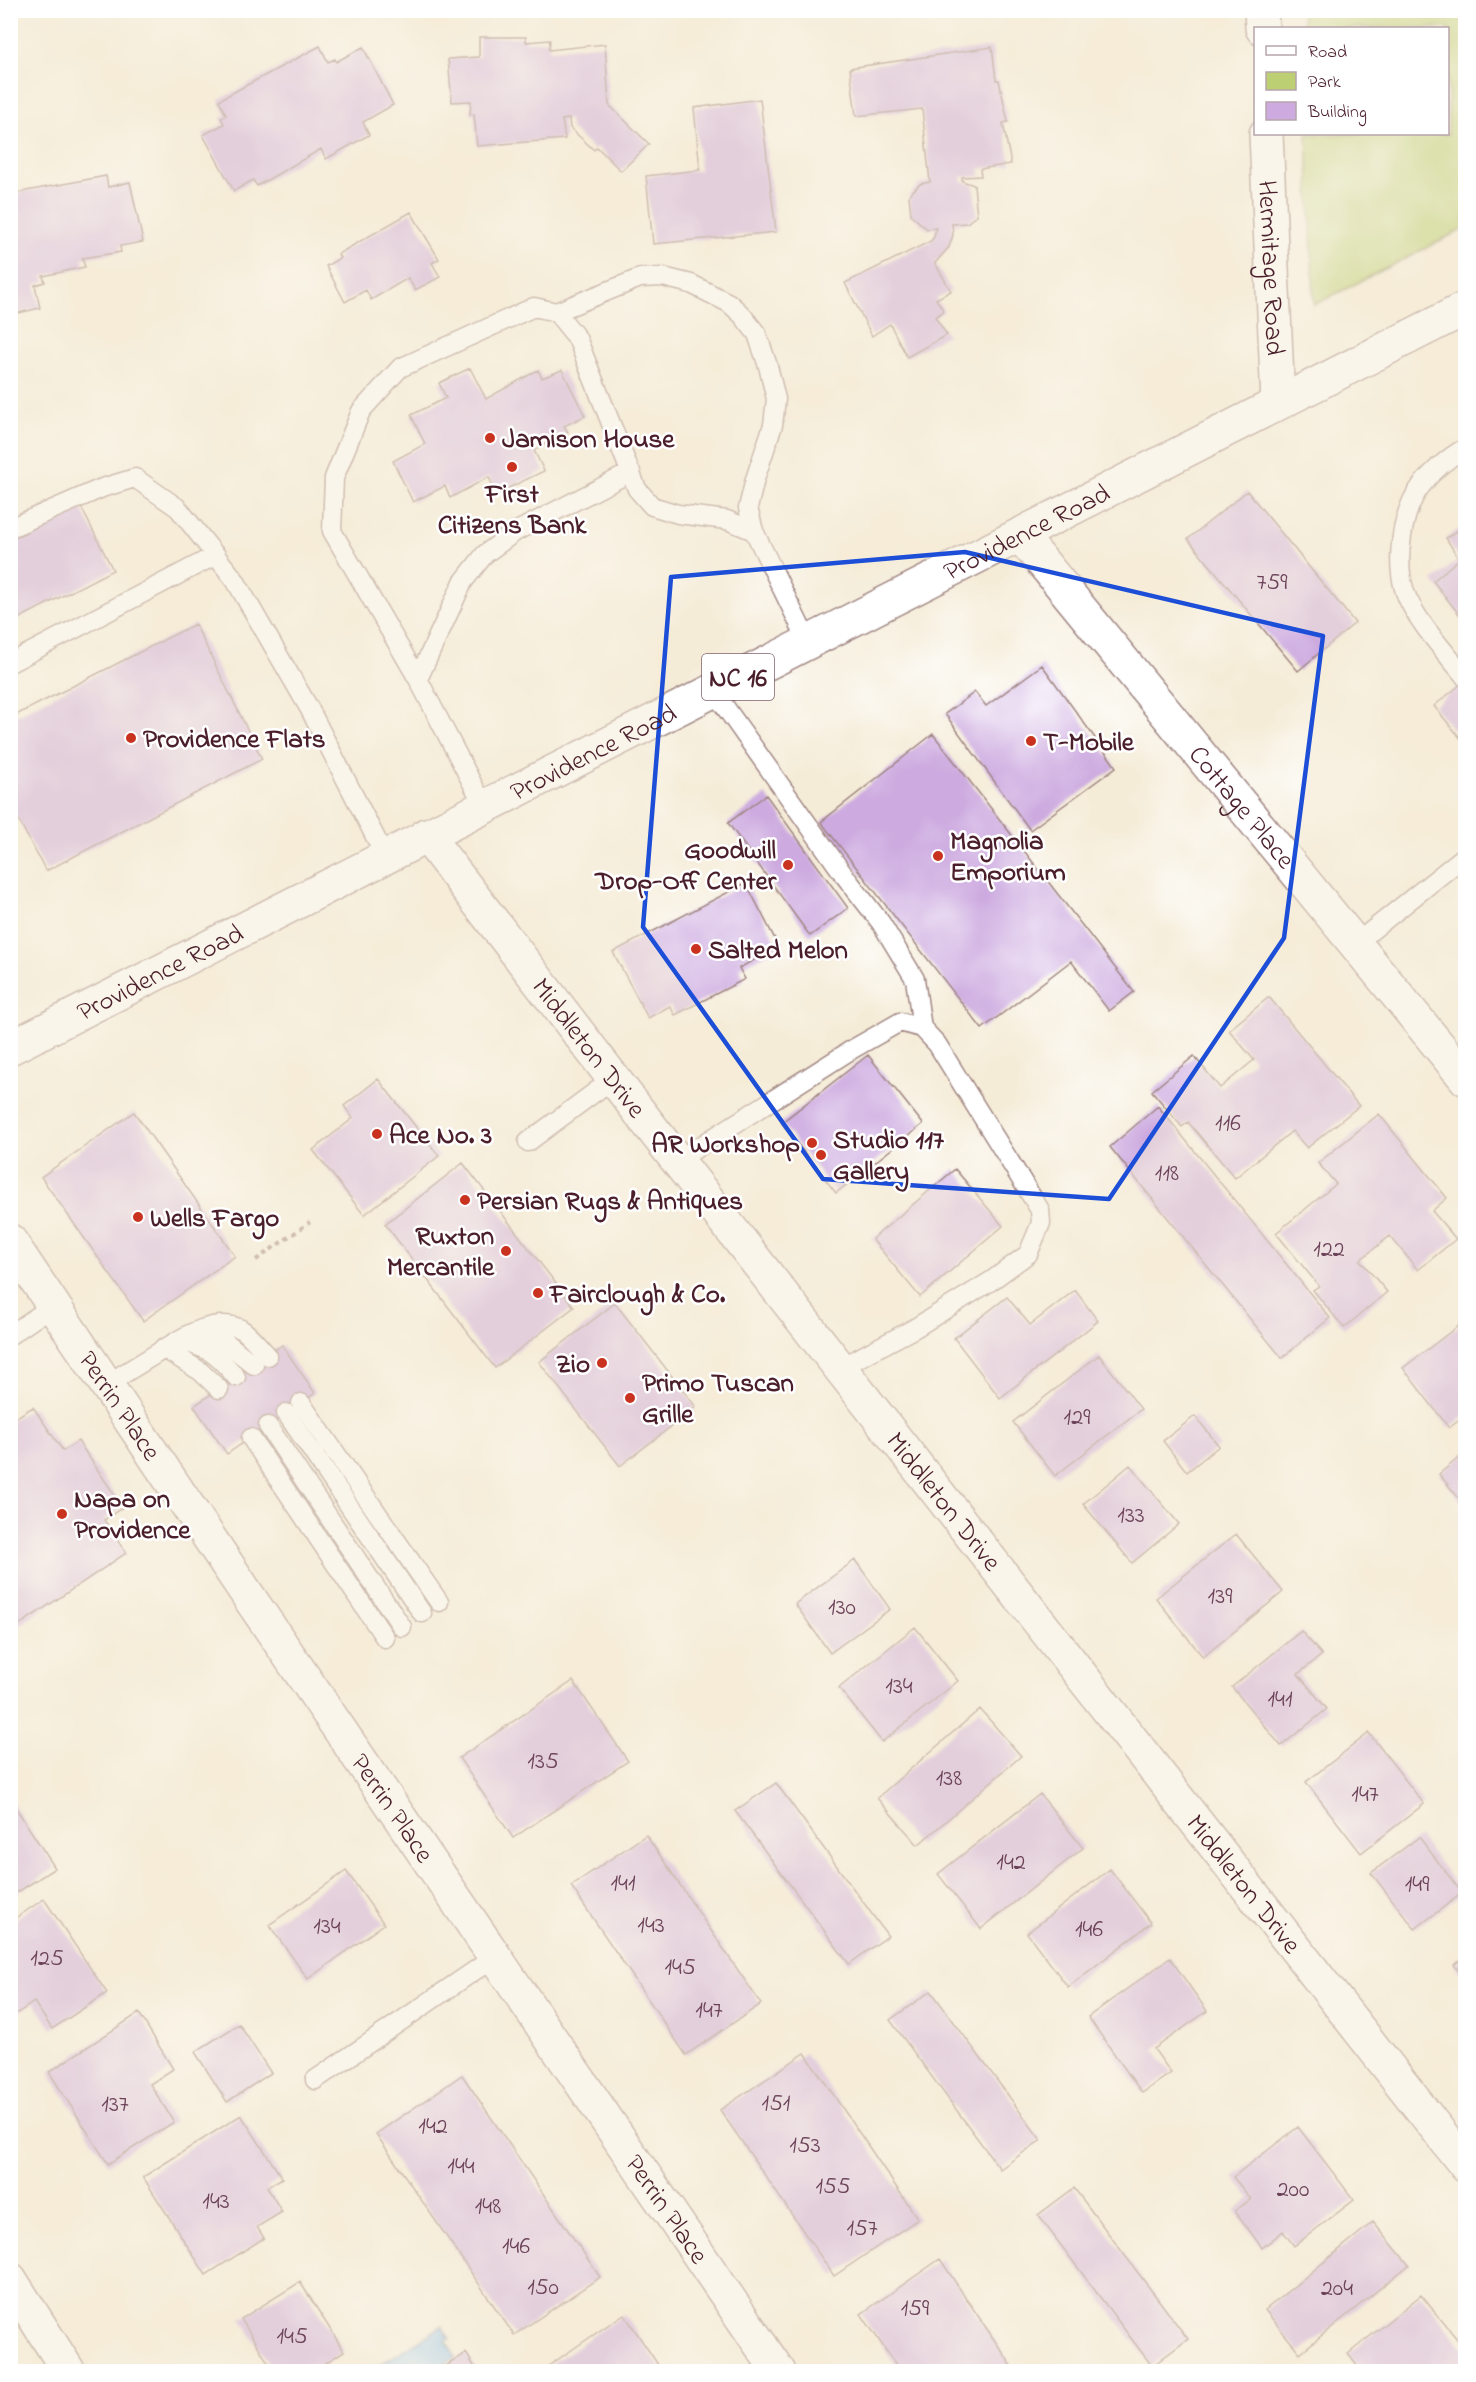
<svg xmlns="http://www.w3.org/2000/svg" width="1476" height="2382" viewBox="0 0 1476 2382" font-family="'Indie Flower',sans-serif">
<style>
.green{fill:#bcd073;stroke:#83784f;stroke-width:1.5}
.water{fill:#78b8ec;stroke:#616c8c;stroke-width:1.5}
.building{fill:#cdabe0}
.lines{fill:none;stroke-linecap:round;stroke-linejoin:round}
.service-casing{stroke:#a08682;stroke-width:21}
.minor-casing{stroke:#a08682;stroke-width:36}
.primary-casing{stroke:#a08682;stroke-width:36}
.path{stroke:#a08682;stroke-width:4;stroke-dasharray:4.5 4.5;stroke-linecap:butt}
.service{stroke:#fff;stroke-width:18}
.minor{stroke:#fff;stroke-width:33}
.primary{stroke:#fff;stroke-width:33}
.marked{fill:none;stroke:#1d4ed8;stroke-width:4.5;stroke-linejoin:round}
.poi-dot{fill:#c8321e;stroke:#fff;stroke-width:2}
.labels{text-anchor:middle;stroke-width:5;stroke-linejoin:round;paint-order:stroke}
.number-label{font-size:24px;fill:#6b4258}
.shield{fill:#fff;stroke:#80626b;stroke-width:1.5}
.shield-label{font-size:26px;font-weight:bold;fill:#4a1f2b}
.street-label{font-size:27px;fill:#4a1f2b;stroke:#fff}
.poi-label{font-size:27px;font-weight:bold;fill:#4a1f2b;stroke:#fff;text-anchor:start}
</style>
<rect width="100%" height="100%" fill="#fff"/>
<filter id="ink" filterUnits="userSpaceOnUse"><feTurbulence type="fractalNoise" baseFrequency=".0167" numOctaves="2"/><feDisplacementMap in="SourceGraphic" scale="12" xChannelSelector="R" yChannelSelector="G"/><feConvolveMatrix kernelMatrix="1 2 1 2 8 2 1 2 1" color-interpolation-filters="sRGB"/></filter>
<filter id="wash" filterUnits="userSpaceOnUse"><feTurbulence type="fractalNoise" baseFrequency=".008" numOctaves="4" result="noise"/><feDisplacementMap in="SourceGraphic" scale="24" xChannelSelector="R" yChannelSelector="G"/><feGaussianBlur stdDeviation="1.35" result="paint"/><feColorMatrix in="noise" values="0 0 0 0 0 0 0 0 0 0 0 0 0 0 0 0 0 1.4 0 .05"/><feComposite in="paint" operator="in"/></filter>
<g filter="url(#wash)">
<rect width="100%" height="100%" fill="#f5ecd8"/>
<!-- green -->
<path class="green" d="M1302,11H1466L1465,228L1314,305L1307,134H1448V28H1303Z"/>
<!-- water -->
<path class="water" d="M442,2326L450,2339L446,2341L456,2357L432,2371H377L375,2368Z"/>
<g id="blocks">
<!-- building -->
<path class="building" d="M479,37H526V42L550,40L549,50L605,44L609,105L649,144L621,171L597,147L594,150L570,128L569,119L562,120L565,139L477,146L474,114L470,115L471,101L452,102L448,59L479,57Z
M320,46L328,62L335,59L336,62L363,47L393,105L363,122L369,135L326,159L321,149L257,186L253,180L234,191L203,135L224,124L221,118L226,115L219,100Z
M992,47L996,80H999L1008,122L1003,123L1011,164L980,169L981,176L962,177V181L974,185L977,215L967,223L952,224L953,235L949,247L935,263L951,291L936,299L944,311L935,317L947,335L907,357L890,324L872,336L845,283L931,241L934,237L936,228L927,229L911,215L909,195L920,184L930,182L922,109L856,116L850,68Z
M760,99L776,232L653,244L646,176L700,170L694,108Z
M106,176L108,187L130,182L143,242L120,246L121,252L82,258L85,267L43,276L45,282L35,285L40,308L10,315V194Z
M411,212L439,259L432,263L440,277L415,290L408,278L371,300L366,290L345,302L326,266L340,258L338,254Z
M470,368L486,399L538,370L542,378L562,370L585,416L564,426L568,432L534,450L544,471L496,494L489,477L450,498L445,486L413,502L393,461L425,444L411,415L446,398L439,383Z
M1247,491L1355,623L1298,671L1188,539Z
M80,505L113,570L10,623V540Z
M1466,525V623L1433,581L1459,559L1446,538Z
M195,624L262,759L46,871L10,804V718Z
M1042,665L1116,767L1030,830L945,714L975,692L986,706Z
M1466,680V745L1434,706Z
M933,734L1134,992L1109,1011L1071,961L982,1029L821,822Z
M766,795L848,908L810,936L728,823Z
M746,883L779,947L739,968L745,979L675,1015L670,1006L648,1018L613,952Z
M1269,997L1359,1106L1307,1148L1292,1131L1235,1178L1188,1122L1182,1127L1152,1091L1194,1056L1220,1088L1254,1060L1229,1030Z
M868,1055L923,1124L836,1193L781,1123Z
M378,1079L439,1156L364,1215L313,1150L353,1118L344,1106Z
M1158,1106L1330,1318L1282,1358L1110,1147Z
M134,1112L235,1256L143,1321L41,1177Z
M1379,1114L1447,1198L1432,1211L1456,1239L1418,1270L1390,1236L1360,1260L1387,1292L1344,1328L1313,1290L1319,1286L1276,1233L1336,1184L1318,1163Z
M463,1163L574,1307L495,1368L385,1224Z
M955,1169L1003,1226L920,1297L872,1239Z
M1075,1290L1098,1321L1000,1398L954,1338L1007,1297L1030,1325Z
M615,1303L696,1407L620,1466L539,1362Z
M1466,1320V1415L1449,1428L1403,1368Z
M282,1345L315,1393L227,1454L194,1406Z
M1099,1355L1141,1409L1055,1476L1013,1422Z
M33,1407L63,1451L78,1441L123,1507L104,1520L126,1553L10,1631V1421Z
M1195,1416L1219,1446L1187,1472L1163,1441Z
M1466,1452V1507L1439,1474Z
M1130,1465L1179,1524L1132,1563L1083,1504Z
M1236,1534L1283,1592L1203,1657L1156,1598Z
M855,1560L890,1609L830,1653L795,1604Z
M915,1627L958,1681L882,1742L839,1688Z
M1301,1631L1322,1655L1298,1674L1327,1709L1281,1746L1232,1687Z
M573,1681L628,1761L513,1838L459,1758Z
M980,1709L1021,1756L918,1845L877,1798Z
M1369,1733L1424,1804L1361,1853L1306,1782Z
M776,1783L888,1936L849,1964L735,1811Z
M1040,1794L1083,1848L981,1929L938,1874Z
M10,1799L55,1868L10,1897Z
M646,1835L761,2004L686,2055L571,1886Z
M1419,1837L1462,1893L1415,1929L1371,1873Z
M1110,1869L1151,1923L1068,1987L1027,1933Z
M346,1871L384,1924L308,1979L269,1925Z
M44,1899L107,1993L52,2029L34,2002L10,2018V1922Z
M1466,1956V1980L1454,1965Z
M1170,1958L1207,2011L1154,2049L1171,2073L1142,2093L1088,2017Z
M931,1991L1041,2140L1000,2169L890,2020Z
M139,2013L173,2069L150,2084L174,2122L108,2164L49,2072Z
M239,2024L271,2073L227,2102L195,2052Z
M805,2053L918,2219L834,2276L720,2110Z
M462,2075L600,2277L514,2335L376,2134Z
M241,2115L282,2178L267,2187L282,2212L257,2227L264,2238L206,2275L143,2177Z
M1298,2127L1354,2200L1294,2246L1283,2231L1262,2248L1235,2211L1251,2199L1233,2177Z
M1074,2188L1188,2339L1152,2366L1038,2215Z
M1373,2222L1409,2265L1300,2353L1265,2310Z
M940,2259L968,2301L1016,2372H901L889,2355L861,2314Z
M300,2282L344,2351L312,2372H274L241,2319Z
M1421,2295L1466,2350V2366L1459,2372H1362L1348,2354Z
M624,2314L663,2372H545L544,2369Z
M466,2353L478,2372H437Z"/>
</g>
</g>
<g filter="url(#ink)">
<use href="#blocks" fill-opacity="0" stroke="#a08682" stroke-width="1.5"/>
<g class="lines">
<!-- service casing -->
<g class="service-casing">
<path id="service" d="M556,312L640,278L663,277L691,284L729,303L742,315L757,334L768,366L776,399L773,425L755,479L748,508L754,531
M1466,447C1448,458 1433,470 1421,486C1401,512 1395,562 1405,592C1415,620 1447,654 1466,678
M10,528L102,488L135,478L178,508L235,580L309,708L385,856
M10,663L216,555
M418,679L463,582L485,554L515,532L631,472
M713,690L844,875L881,923L915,979L922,1028L937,1044L1040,1210L1041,1223L1028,1254L991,1281L915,1328L840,1368
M484,806L418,679L332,531L334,478L361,411L400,368L534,307L556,312L577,338L637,489L652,506L678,514L727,520L754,531L808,642
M1355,944L1466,855
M528,1142L614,1078
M678,1160L851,1050L900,1022L922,1028
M201,1332L217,1335L254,1365
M10,1335L54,1305
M177,1341C195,1330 220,1319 241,1329C250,1334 260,1348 268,1356
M163,1348L200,1371L219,1389
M107,1384L177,1341C207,1346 217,1354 236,1377
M301,1403L439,1602
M286,1413L422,1613
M268,1426L402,1627
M251,1438L385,1638
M315,2080L496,1956"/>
</g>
<!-- minor casing -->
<g class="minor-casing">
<g id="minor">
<path d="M1261,10L1262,28"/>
<path id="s1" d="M1266,134L1278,402"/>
<path id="s2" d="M1020,535L1466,1079"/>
<path id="s3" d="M426,835L647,1122L1466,2166"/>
<path id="s4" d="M10,1241L253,1603L779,2372"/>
<path d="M10,2279L69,2372"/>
</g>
</g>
<!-- primary casing -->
<g class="primary-casing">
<g id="primary">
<path id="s5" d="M10,1048L1466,308"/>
</g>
</g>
<!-- path -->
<path class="path" d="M256,1260L310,1222"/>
<!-- service -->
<use href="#service" class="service"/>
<!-- minor -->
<use href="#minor" class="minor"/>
<!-- primary -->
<use href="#primary" class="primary"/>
</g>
</g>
<!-- marked area -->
<path d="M0 0H1476V2382H0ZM965,552L1323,636L1284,938L1109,1199L823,1179L643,927L671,577Z" fill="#f5ecd8" fill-opacity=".55" fill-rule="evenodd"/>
<path class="marked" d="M965,552L1323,636L1284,938L1109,1199L823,1179L643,927L671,577Z"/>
<!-- markers -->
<g class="poi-dot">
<circle cx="490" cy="438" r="6"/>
<circle cx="512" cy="467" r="6"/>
<circle cx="131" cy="738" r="6"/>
<circle cx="1031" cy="741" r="6"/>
<circle cx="938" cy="856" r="6"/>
<circle cx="788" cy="865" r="6"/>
<circle cx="696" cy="949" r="6"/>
<circle cx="377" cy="1134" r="6"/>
<circle cx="812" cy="1143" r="6"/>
<circle cx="821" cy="1155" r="6"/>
<circle cx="465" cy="1200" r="6"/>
<circle cx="138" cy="1217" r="6"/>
<circle cx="506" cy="1251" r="6"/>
<circle cx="538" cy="1293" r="6"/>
<circle cx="602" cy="1363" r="6"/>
<circle cx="630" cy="1398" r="6"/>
<circle cx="62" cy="1514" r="6"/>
</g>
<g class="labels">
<!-- number labels -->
<g class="number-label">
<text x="1272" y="589">759</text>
<text x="1228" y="1130">116</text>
<text x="1167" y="1180">118</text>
<text x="1329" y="1256">122</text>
<text x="1077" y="1424">129</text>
<text x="1131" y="1522">133</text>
<text x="1220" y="1603">139</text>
<text x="842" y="1614">130</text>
<text x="899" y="1693">134</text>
<text x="1280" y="1706">141</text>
<text x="543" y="1768">135</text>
<text x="949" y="1785">138</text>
<text x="1365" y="1801">147</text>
<text x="1011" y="1869">142</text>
<text x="623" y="1890">141</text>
<text x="1417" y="1891">149</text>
<text x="651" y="1932">143</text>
<text x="327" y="1933">134</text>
<text x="1089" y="1936">146</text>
<text x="47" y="1965">125</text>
<text x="680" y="1974">145</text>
<text x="709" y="2017">147</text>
<text x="776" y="2110">151</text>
<text x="115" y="2111">137</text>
<text x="433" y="2133">142</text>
<text x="805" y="2152">153</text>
<text x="461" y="2173">144</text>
<text x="833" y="2193">155</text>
<text x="1293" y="2196">200</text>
<text x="216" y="2208">143</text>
<text x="488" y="2213">148</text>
<text x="862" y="2235">157</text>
<text x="516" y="2253">146</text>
<text x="543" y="2294">150</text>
<text x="1337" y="2295">204</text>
<text x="915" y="2315">159</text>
<text x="292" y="2343">145</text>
</g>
<!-- shield labels -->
<rect class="shield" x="702" y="654" width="72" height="46" rx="4.5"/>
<g class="shield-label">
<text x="738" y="686">NC 16</text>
</g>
<!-- street labels -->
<g class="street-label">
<text dy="9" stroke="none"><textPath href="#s1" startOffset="134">Hermitage Road</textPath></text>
<text dy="9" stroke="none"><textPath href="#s5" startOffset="1140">Providence Road</textPath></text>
<text dy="9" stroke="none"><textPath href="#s5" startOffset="654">Providence Road</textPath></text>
<text dy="9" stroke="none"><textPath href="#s2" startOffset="351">Cottage Place</textPath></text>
<text dy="9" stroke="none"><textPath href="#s5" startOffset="168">Providence Road</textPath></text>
<text dy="9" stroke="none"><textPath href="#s3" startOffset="268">Middleton Drive</textPath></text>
<text dy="9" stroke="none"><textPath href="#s4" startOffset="198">Perrin Place</textPath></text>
<text dy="9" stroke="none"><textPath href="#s3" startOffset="844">Middleton Drive</textPath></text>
<text dy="9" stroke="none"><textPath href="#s4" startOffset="684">Perrin Place</textPath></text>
<text dy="9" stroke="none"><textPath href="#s3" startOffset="1330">Middleton Drive</textPath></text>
<text dy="9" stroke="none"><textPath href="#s4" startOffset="1170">Perrin Place</textPath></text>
</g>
<!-- poi labels -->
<g class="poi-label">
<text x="502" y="447">Jamison House</text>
<text x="512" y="502" text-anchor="middle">First<tspan x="512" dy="31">Citizens Bank</tspan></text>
<text x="143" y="747">Providence Flats</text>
<text x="1043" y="750">T-Mobile</text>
<text x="950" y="849">Magnolia<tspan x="950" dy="31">Emporium</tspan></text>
<text x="776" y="858" text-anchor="end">Goodwill<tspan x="776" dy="31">Drop-Off Center</tspan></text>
<text x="708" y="958">Salted Melon</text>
<text x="389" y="1143">Ace No. 3</text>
<text x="833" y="1148">Studio 117<tspan x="833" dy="31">Gallery</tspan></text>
<text x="800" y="1152" text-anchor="end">AR Workshop</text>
<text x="477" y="1209">Persian Rugs &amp; Antiques</text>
<text x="150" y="1226">Wells Fargo</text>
<text x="494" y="1244" text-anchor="end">Ruxton<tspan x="494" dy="31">Mercantile</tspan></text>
<text x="550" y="1302">Fairclough &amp; Co.</text>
<text x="590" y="1372" text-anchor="end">Zio</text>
<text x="642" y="1391">Primo Tuscan<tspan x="642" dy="31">Grille</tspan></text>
<text x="74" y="1507">Napa on<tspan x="74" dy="31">Providence</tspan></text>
</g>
</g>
<!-- margin -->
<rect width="1476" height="2382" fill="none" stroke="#fff" stroke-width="36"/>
<!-- legend -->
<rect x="1254" y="27" width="195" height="108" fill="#ffffff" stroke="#b7a5aa" stroke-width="1.5"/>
<rect x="1266" y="46" width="30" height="9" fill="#ffffff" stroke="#b7a5aa" stroke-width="1.5"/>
<text x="1308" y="57" font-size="18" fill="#4a1f2b">Road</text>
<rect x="1266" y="72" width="30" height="18" fill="#bcd073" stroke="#b7a5aa" stroke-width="1.5"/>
<text x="1308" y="87" font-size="18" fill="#4a1f2b">Park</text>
<rect x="1266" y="102" width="30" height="18" fill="#cdabe0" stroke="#b7a5aa" stroke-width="1.5"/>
<text x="1308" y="117" font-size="18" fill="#4a1f2b">Building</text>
</svg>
